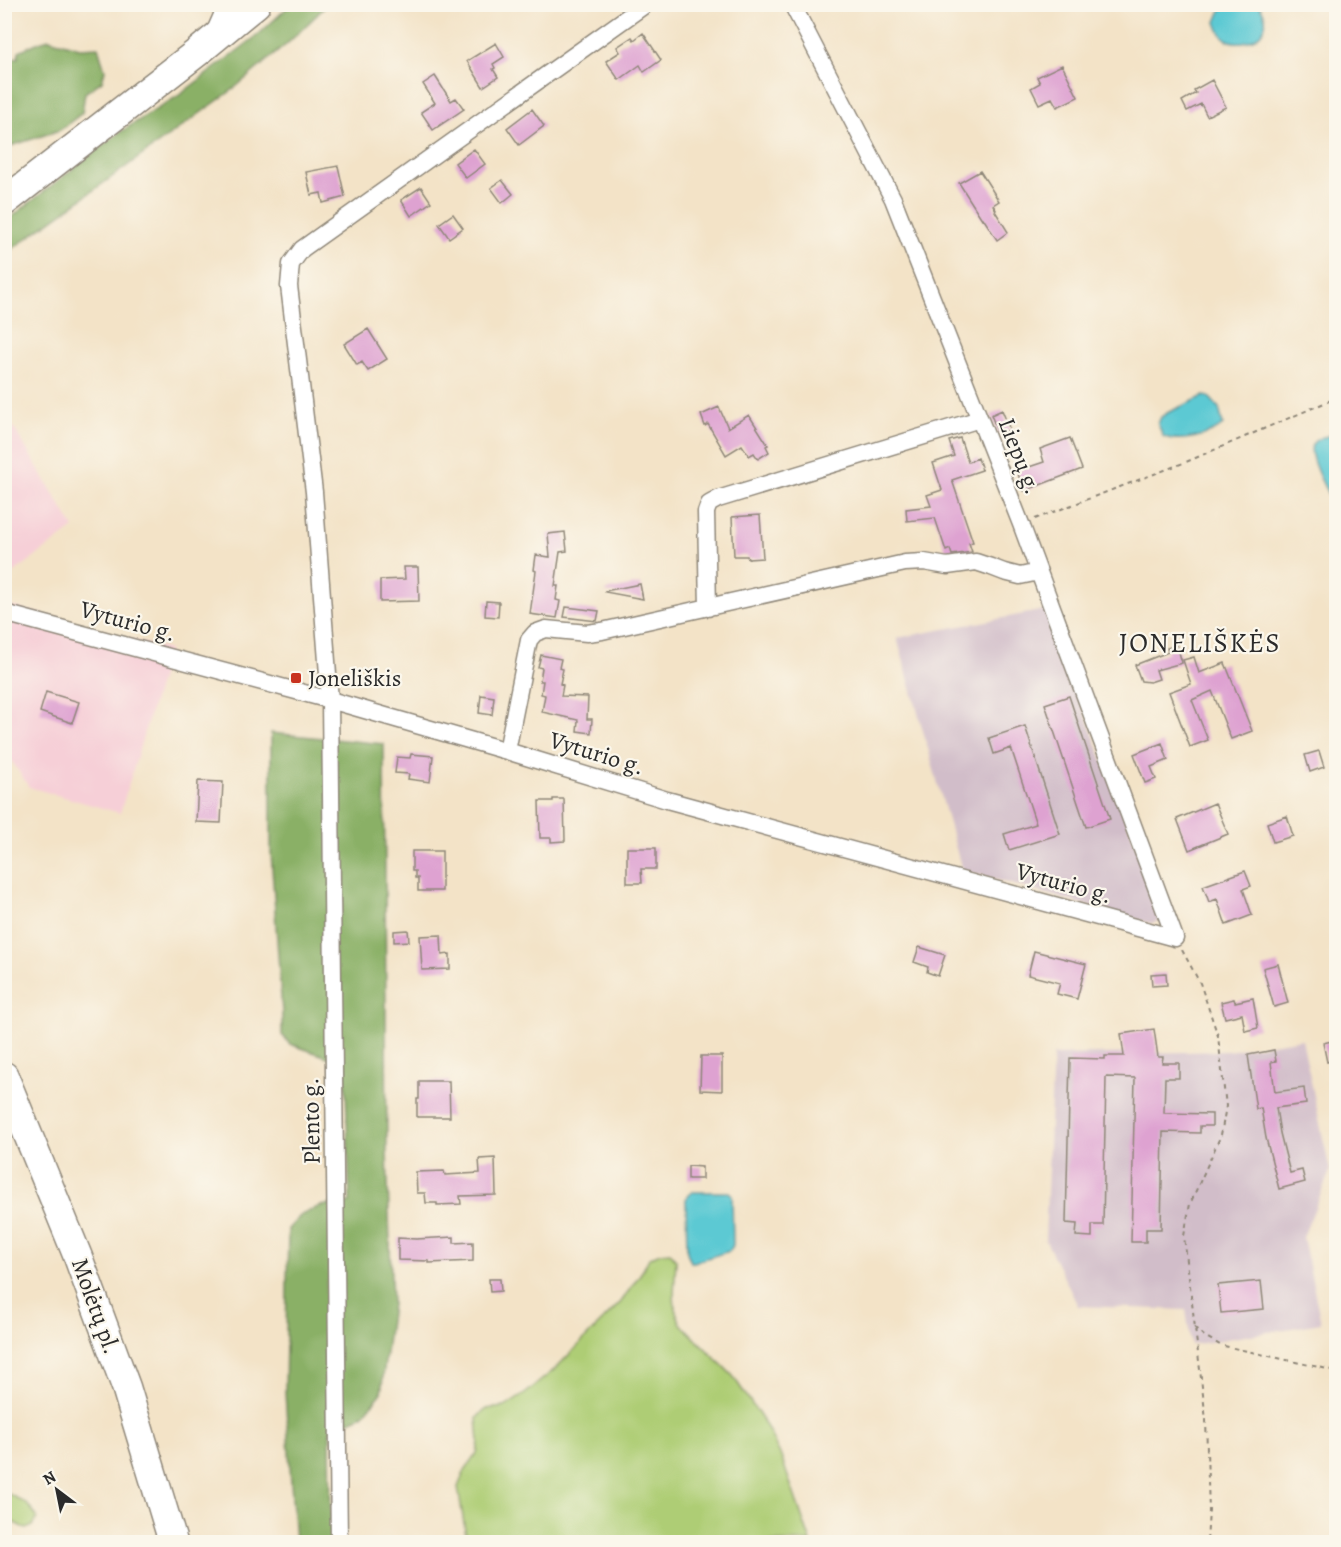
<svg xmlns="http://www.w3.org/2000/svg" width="1341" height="1547" viewBox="0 0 1341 1547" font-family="Alegreya,serif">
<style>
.built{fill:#f6cfd7}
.industrial{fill:#d1bdc9}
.green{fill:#aecd75;stroke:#6c7c50;stroke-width:1.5}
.forest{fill:#8ab066;stroke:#5a6e48;stroke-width:1.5}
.water{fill:#5cc9d3;stroke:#447a7f;stroke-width:1.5}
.building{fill:#dea2d1}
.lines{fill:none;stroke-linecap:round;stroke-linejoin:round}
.minor-casing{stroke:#8f8779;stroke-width:19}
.trunk-casing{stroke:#8f8779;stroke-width:31}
.path{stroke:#8f8779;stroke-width:2;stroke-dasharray:4.5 4.5;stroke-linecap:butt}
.minor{stroke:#fff;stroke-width:16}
.trunk{stroke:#fff;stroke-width:28}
.poi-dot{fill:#c8321e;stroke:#fbf7ec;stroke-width:2}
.labels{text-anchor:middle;stroke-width:4.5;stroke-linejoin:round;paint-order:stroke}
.street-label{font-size:24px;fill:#2b2b2b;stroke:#fbf7ec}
.poi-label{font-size:24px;fill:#2b2b2b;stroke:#fbf7ec;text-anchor:start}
.quarter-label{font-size:27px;letter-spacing:1.5px;fill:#2b2b2b;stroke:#fbf7ec}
</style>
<rect width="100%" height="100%" fill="#fbf7ec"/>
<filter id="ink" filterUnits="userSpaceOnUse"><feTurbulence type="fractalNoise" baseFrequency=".0167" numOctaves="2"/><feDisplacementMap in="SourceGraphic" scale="12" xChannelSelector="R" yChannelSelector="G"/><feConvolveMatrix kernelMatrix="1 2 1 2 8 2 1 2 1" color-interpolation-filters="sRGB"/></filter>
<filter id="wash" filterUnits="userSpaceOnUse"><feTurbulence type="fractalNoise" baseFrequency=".008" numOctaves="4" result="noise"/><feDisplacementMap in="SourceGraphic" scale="24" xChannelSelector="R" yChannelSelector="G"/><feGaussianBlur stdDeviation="1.35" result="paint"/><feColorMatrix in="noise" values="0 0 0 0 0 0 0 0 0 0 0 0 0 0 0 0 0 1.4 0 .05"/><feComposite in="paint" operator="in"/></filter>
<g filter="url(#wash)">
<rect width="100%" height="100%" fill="#f3e3c7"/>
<!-- built -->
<path class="built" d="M5,413L74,528L5,579H4Z
M4,604L169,650L120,813L29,787L5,751Z"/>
<!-- industrial -->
<path class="industrial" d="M1045,610L1162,913L1159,920L1154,923H1149L962,870L897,638Z
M1302,1039L1330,1171L1303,1237L1321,1323L1191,1345L1186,1310L1078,1306L1045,1239L1053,1055L1228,1051Z"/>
<!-- green -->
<path class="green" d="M670,1252L676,1260L674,1294L675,1309L681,1324L733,1376L764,1422L780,1454L811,1542H467L458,1487L465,1470L477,1453L479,1442L477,1418L485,1409L505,1407L526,1393L555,1369L621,1302L643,1270L649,1258L660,1253Z
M4,1492C19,1499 30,1503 37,1518L33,1526L26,1529L5,1518Z"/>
<!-- forest -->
<path class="forest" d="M290,5H327L288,43L231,91L5,254V222L120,132L178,96L258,35Z
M49,39L80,48L98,47L105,70L102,81L85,93L82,113L60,130L5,148V57L18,58L19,51L39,42Z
M271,733L384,744L387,1151L392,1304L381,1394L363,1415L330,1430L331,1542H295L285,1393L288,1229L301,1215L320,1206L350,1202L345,1063L290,1044L282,1035V1013L271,853Z"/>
<!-- water -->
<path class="water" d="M1223,5H1259C1263,11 1268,20 1264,28C1259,41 1238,46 1226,39C1220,35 1218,28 1216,22Z
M1204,396L1209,397L1219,408L1223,425C1210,436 1179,444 1163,436L1158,424L1161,417L1169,412Z
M1334,435L1336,436V509C1330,497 1307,458 1312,445C1316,437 1327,436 1334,435Z
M692,1192H729L732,1195L733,1245L730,1251L694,1262H691L687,1252L686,1199Z"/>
<g id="blocks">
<!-- building -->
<path class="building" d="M643,33L661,60L644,72L640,65L619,80L606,61L620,52L617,47L632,37L634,40Z
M496,43L504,57L493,64L495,68L493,69L498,77L483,87L467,61Z
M1062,65L1078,97L1057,107L1052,98L1039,104L1031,88L1040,83L1037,77Z
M435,76L451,101L456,98L464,109L433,130L421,112L435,103L423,84Z
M1212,80L1226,107L1207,116L1201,104L1187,111L1182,101L1196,93L1194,90Z
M532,109L544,126L519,145L507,128Z
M474,149L485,164L466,178L455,163Z
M338,166L345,197L323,203L321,193L311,195L306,172Z
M980,171L999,201L993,205L996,210L995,211L1008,232L997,240L983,218L982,219L959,183Z
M502,180L513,194L502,203L491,188Z
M421,187L431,202L411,216L401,200Z
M453,214L463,228L449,238L439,224Z
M368,329L387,359L368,371L362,362L357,365L344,344Z
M719,407L728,428L749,415L768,445L766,446L769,452L758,459L754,453L749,456L742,445L726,455L708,424L705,426L701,415Z
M1002,410L1010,430L999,435L991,415Z
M960,438L968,462L978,458L982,470L952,480L973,542L969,543L972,552L952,555L950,549L946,551L935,518L907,521L906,509L931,506L927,495L942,490L933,463L954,456L949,441Z
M1070,438L1082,469L1024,491L1017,471L1044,462L1040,449Z
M760,515L763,558L748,559L747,556H734L732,517Z
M565,532L567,551L560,552L555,586H558L556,600L560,601L557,618L530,614L536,571L534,570L536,555L550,557L548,534Z
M404,567H418L419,601L380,602V580L405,579Z
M640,584L643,599L605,592V591Z
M486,601L499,602L498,617L485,616Z
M566,607L599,611L597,621L564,617Z
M1177,645L1182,663L1156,670L1159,679L1150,682L1141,681L1135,665L1168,652L1167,648Z
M541,655L561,659L559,668L563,669L560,684L563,685L561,696L588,697L587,719H592L591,733L577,731L578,720L542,712L545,695L541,694L543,681H540L542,668L538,667Z
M1194,657L1199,673L1225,663L1252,731L1231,739L1212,691L1192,700L1208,740L1190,747L1169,692L1191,684L1183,660Z
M46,692L79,702L72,723L40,712Z
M481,695L494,697L492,715L479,713Z
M1069,696L1110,819L1086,827L1045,704Z
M1025,726L1060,834L1009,850L1004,834L1036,824L1011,748L994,754L989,738Z
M1162,743L1168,760L1151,767L1156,779L1145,783L1134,754Z
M1319,751L1324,767L1310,772L1305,755Z
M411,754L433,756L430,782L408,779L409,774L395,773L397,757L410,758Z
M198,781L223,782L221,823L196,822Z
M553,799H564L565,841L551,842V838H540L539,801H553Z
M1215,803L1228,834L1189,850L1177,819Z
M1287,816L1293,836L1273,842L1267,823Z
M627,848H656V869H641L642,883H627Z
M412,851H442V891H418V878H415V871H412Z
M1245,871L1251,886L1243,889L1252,915L1226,925L1217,899L1209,902L1203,886Z
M408,930L409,941L394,942V931Z
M441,935L442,955L450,954V969L422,970L420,936Z
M919,947L945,955L938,976L927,972L928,967L914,962Z
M1034,951L1086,964L1077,999L1057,994L1060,983L1028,975Z
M1278,964L1288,1003L1274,1007L1263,968Z
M1166,973L1167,985L1152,986L1151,974Z
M1253,998L1258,1028L1245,1031L1242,1014L1225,1018L1221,1002L1234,999L1235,1002Z
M1154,1029L1158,1057H1163L1162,1063H1179V1078H1165L1164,1113L1212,1114V1126H1200V1133L1163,1132L1161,1229H1146V1242H1131L1135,1078L1106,1077L1103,1225H1092V1237L1076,1236L1077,1224L1066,1223L1070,1058L1105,1059V1056H1124L1121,1034Z
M1336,1040V1060L1327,1062L1323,1043Z
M1274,1050L1276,1061L1271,1062L1275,1092L1304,1088L1306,1104L1276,1108L1280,1133L1290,1173L1302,1170L1305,1182L1279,1189L1266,1138L1261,1108L1256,1109L1248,1055Z
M701,1056H722V1091L700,1090Z
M419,1081H449L450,1117H417V1099H419Z
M495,1158L496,1195L460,1196L461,1204L437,1205V1203H426L425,1193H417L416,1172L444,1171L445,1175L480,1173L479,1159Z
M688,1166L702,1167V1179H688Z
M454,1237V1243L473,1242V1261L429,1263V1261L398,1260V1238L416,1239Z
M489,1279H500L501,1291L490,1292Z
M1261,1281L1264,1309L1221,1313L1218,1285Z"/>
</g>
</g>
<g filter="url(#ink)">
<use href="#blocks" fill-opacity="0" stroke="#8f8779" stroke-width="1.5"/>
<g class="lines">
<!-- minor casing -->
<g class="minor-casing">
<path id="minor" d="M792,4L893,199L1021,524L1175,938
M215,31L227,4
M708,608L706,512L709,504L718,499L980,419
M4,613L330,700L507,751L667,800L1175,938
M507,751L529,640L535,633L546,629L587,633L602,631L905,563L924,562L947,566L976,562L991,567L1004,572L1020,576L1039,572
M339,1542L330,700L314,492L289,286L291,264L302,249L646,4"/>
</g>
<!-- trunk casing -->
<g class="trunk-casing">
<path id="trunk" d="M4,202L199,51L256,4
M4,1076L78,1257L126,1387L173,1542"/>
</g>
<!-- path -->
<path class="path" d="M1035,519L1186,462L1336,398
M1182,950L1200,983L1218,1036L1226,1106L1221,1135L1190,1204L1184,1236L1206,1420L1209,1511L1207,1542
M1194,1327L1203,1335L1220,1345L1336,1371"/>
<!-- minor -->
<use href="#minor" class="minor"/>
<!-- trunk -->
<use href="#trunk" class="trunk"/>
</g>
</g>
<!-- markers -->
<rect class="poi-dot" x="290" y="672" width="12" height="12" rx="3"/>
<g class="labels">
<!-- street labels -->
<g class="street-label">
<text transform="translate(1020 456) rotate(69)" y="8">Liepų g.</text>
<text transform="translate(128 621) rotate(15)" y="8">Vyturio g.</text>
<text transform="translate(597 753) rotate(17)" y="8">Vyturio g.</text>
<text transform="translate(1064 883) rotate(15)" y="8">Vyturio g.</text>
<text transform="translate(311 1121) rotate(-91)" y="8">Plento g.</text>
<text transform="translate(96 1306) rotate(70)" y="8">Molėtų pl.</text>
</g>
<!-- poi labels -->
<g class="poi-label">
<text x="308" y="686">Joneliškis</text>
</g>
<!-- quarter labels -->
<g class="quarter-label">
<text x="1200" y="652">JONELIŠKĖS</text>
</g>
</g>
<!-- margin -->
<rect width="1341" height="1547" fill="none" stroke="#fbf7ec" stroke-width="24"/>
<!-- north arrow -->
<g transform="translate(57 1490) rotate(328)" stroke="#fbf7ec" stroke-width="4.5" paint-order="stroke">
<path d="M0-4.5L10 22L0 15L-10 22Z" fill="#2b2b2b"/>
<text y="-9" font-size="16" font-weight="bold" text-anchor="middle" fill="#2b2b2b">N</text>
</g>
</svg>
